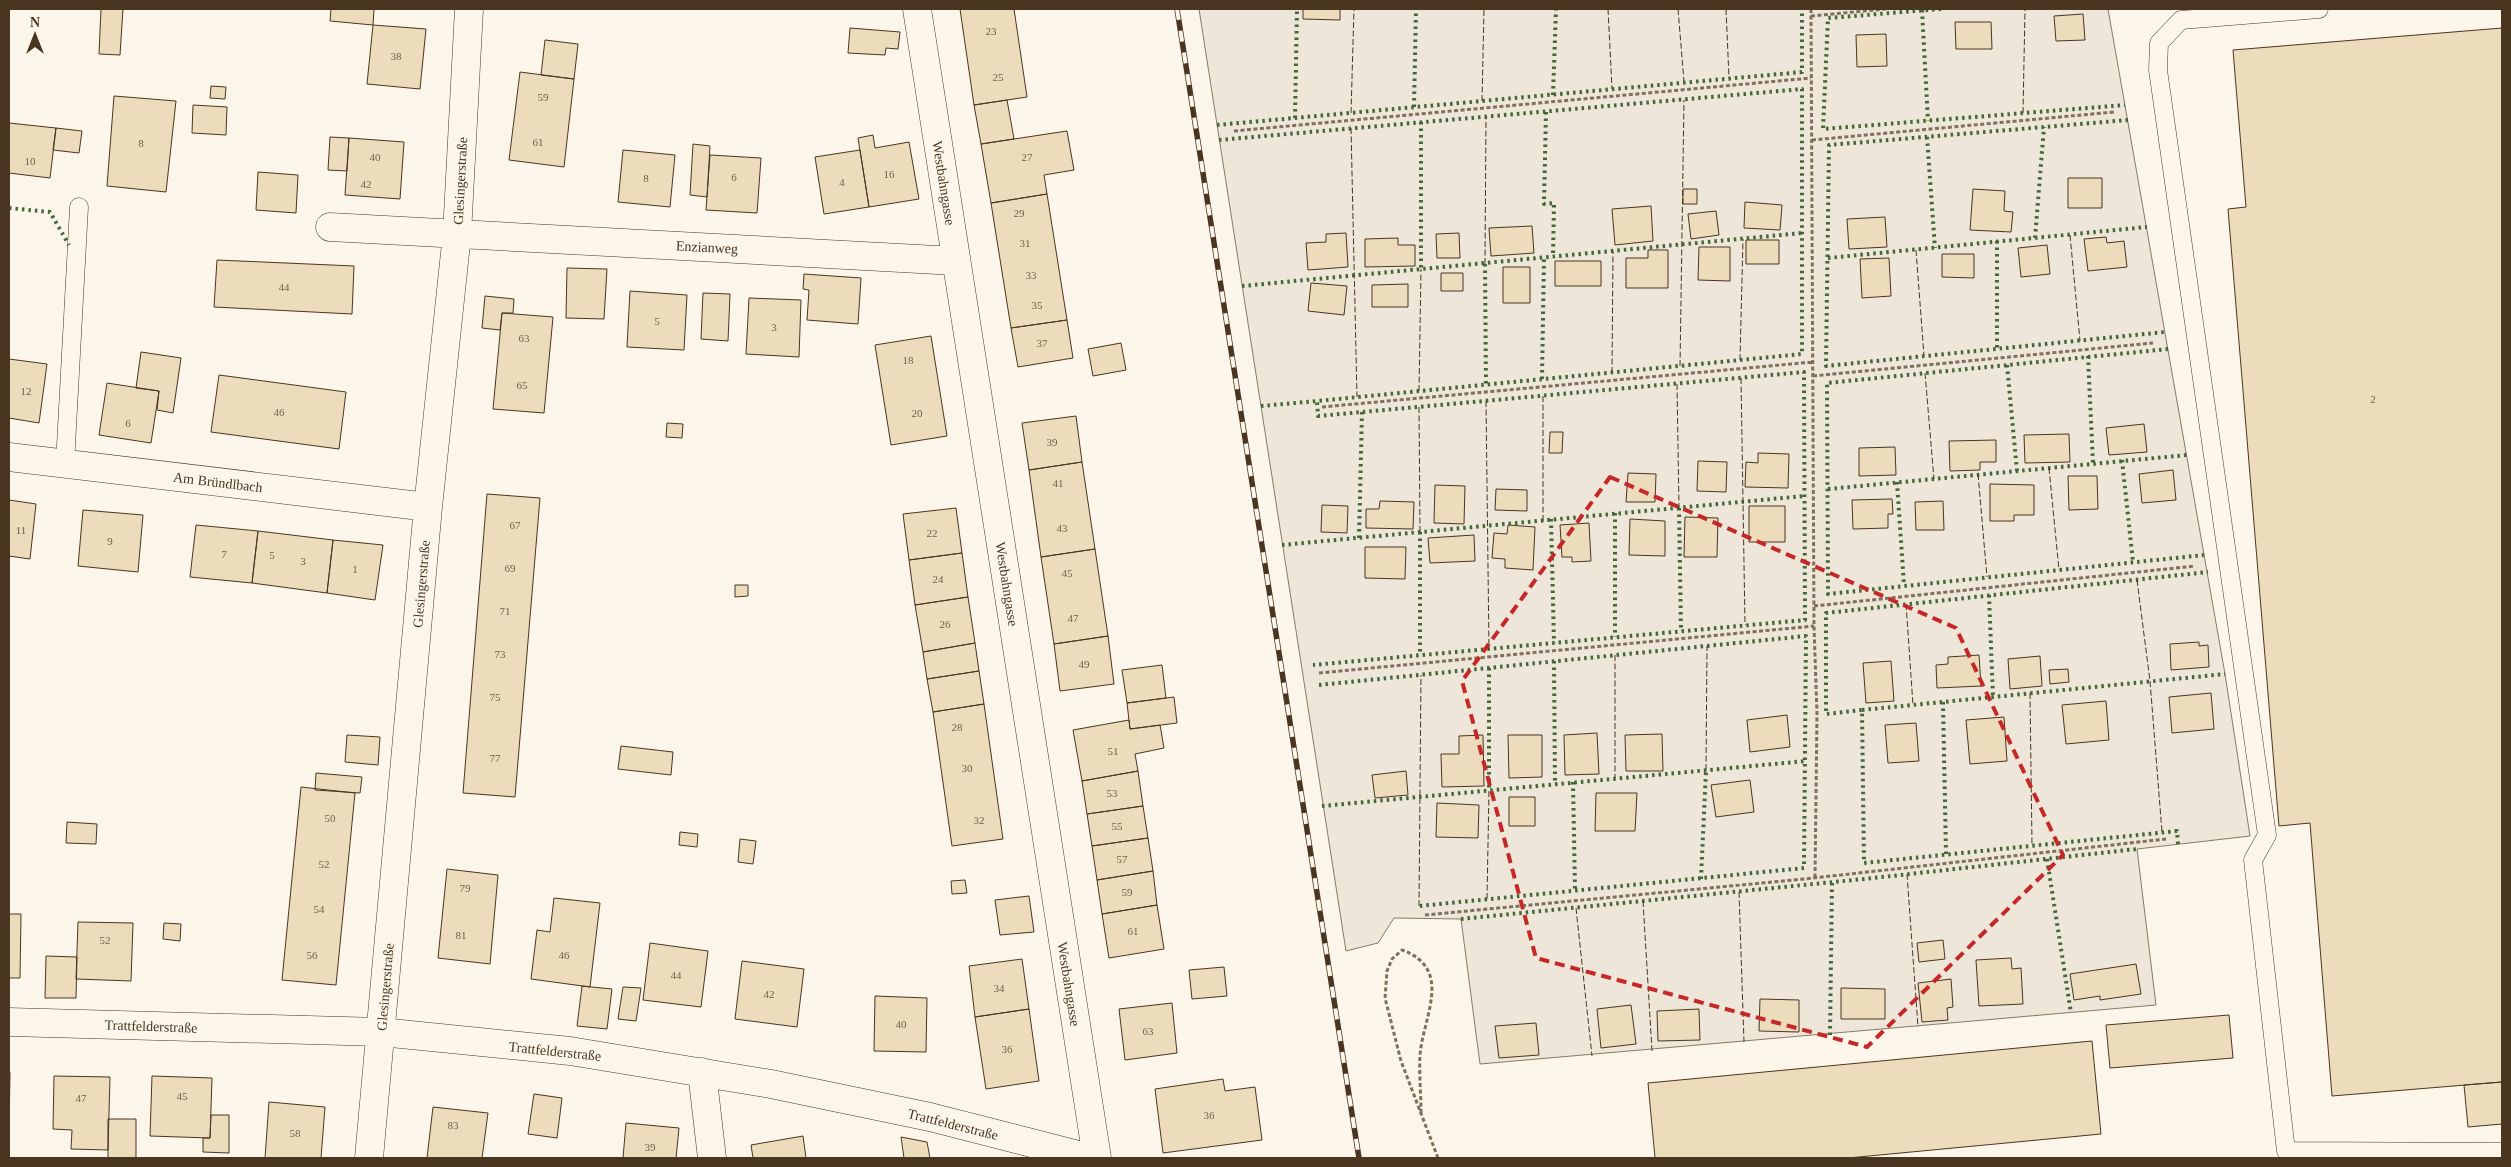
<svg xmlns="http://www.w3.org/2000/svg" width="2511" height="1167" viewBox="0 0 2511 1167" font-family="Georgia,serif">
<style>
.green{fill:#ede6d9;stroke:#887966}
.building{fill:#ecdcbc;stroke:#4a3520}
.lines{fill:none;stroke-linecap:round;stroke-linejoin:round}
.lane-casing{stroke:#4a3520;stroke-width:19}
.street-casing{stroke:#4a3520;stroke-width:29}
.path{stroke:#7f6f5c;stroke-width:3;stroke-dasharray:4 2.5;stroke-linecap:butt}
.lane{stroke:#fbf6e9;stroke-width:18}
.street{stroke:#fbf6e9;stroke-width:28}
.rail-casing{stroke:#4a3520;stroke-width:5.5}
.rail{stroke:#fbf6e9;stroke-width:4;stroke-dasharray:11;stroke-linecap:butt}
.hedge{stroke:#436837;stroke-width:4;stroke-dasharray:2.5 4;stroke-linecap:butt}
.fence{stroke:#4a3520;stroke-width:1;stroke-dasharray:6 2.5;stroke-linecap:butt}
.marked{fill:none;stroke:#c62828;stroke-width:4;stroke-dasharray:10 6;stroke-linejoin:round}
.labels{text-anchor:middle;stroke-width:4;stroke-linejoin:round;paint-order:stroke}
.number-label{font-size:11px;fill:#725f47}
.street-label{font-size:14px;fill:#4a3520;stroke:#fbf6e9}
</style>
<rect width="100%" height="100%" fill="#fbf6e9"/>
<!-- green -->
<path class="green" d="M1199,9H2108L2225,674L2250,836L2137,849L2156,1005L1480,1064L1461,919L1394,918L1378,943L1346,951Z"/>
<!-- building -->
<path class="building" d="M101,9H123L120,55L99,54Z
M331,9H374L373,25L330,21Z
M960,9H1014L1027,97L974,105Z
M1303,9H1340V20L1303,19Z
M2083,14L2085,40L2056,41L2054,16Z
M1955,22H1991L1992,49H1956Z
M373,25L426,29L420,89L367,84Z
M850,28L900,32L898,49L886,48L885,55L848,53Z
M2502,28V1082L2332,1096L2310,823L2279,826L2228,209L2246,207L2233,50Z
M1886,34L1887,66L1857,67L1856,35Z
M545,40L578,44L574,79L541,75Z
M520,72L574,79L564,167L509,160Z
M211,86L226,87L225,99L210,98Z
M114,96L176,101L166,192L107,186Z
M1007,100L1014,139L981,144L974,105Z
M193,105L227,107L226,135L192,133Z
M9,123L56,128L50,178L9,173Z
M56,128L82,131L79,153L53,150Z
M1067,131L1074,170L1044,175L1047,194L991,203L981,144Z
M873,135L875,148L909,142L919,199L869,207L858,138Z
M330,137L349,138L347,171L328,170Z
M349,138L404,142L400,199L345,195Z
M693,144L710,146L707,197L690,195Z
M623,150L675,155L670,207L618,202Z
M860,150L869,207L824,214L815,157Z
M710,155L761,158L757,213L706,210Z
M258,172L298,175L296,213L256,210Z
M2068,178H2102V208H2068Z
M1683,189H1697V204H1683Z
M1973,189L2005,191L2004,211L2013,212L2011,232L1970,230Z
M1047,194L1067,320L1011,328L991,203Z
M1745,202L1782,205L1780,230L1744,228Z
M1651,206L1653,241L1615,245L1612,209Z
M1716,211L1719,235L1691,239L1688,214Z
M1885,217L1887,247L1849,249L1847,219Z
M1532,226L1534,253L1491,256L1489,228Z
M1346,233L1348,267L1308,270L1306,243L1326,242V234Z
M1459,233L1460,258H1437L1436,234Z
M2106,237L2107,243L2124,241L2127,267L2088,271L2084,239Z
M1398,238V245H1415V266L1365,267V239Z
M1746,240H1779V264H1746Z
M2047,245L2050,274L2021,277L2018,248Z
M1699,247H1730V281L1698,280Z
M1648,250H1668V288H1626V258H1648Z
M1942,254H1974V278L1942,277Z
M1889,258L1891,296L1862,298L1860,259Z
M217,260L354,266L352,314L214,307Z
M1555,261H1601V286H1555Z
M1503,267H1530V303H1503Z
M567,268L607,269L604,319L566,318Z
M1441,273H1463V291H1441Z
M804,274L861,278L858,324L807,320L809,290L803,289Z
M1311,283L1347,286L1344,315L1308,311Z
M1408,284V307H1372V285Z
M630,291L687,295L684,350L627,347Z
M703,293L730,294L728,341L701,339Z
M485,296L514,299L513,313H502L500,330L482,328Z
M749,298L801,300L799,357L746,354Z
M502,313L553,317L544,413L493,409Z
M1067,320L1073,358L1018,367L1011,328Z
M931,336L947,436L891,445L875,345Z
M1121,343L1126,370L1093,376L1088,349Z
M141,352L181,358L173,413L157,410L159,391L136,388Z
M9,359L47,364L39,423L9,418Z
M219,375L346,392L339,449L211,432Z
M107,383L159,391L151,443L99,435Z
M1076,416L1082,462L1029,470L1022,423Z
M667,423L683,424L682,438L666,437Z
M2144,424L2147,452L2109,455L2106,428Z
M1550,432H1563L1562,453H1549Z
M2069,434L2070,462L2025,463L2024,435Z
M1996,440V462H1980V470L1950,471L1949,441Z
M1895,447L1896,475L1859,476V448Z
M1758,453L1789,454L1788,488L1745,487L1746,462L1758,463Z
M1698,461L1727,462L1726,492L1697,491Z
M1082,462L1095,549L1041,557L1029,470Z
M2173,470L2176,500L2142,503L2139,474Z
M1628,473L1656,474L1655,502H1626Z
M2068,476H2097L2098,509L2069,510Z
M1990,484L2034,485V515H2014V521H1990Z
M1435,485L1465,486L1464,524L1434,523Z
M1496,489L1527,490V511L1495,510Z
M487,494L540,498L515,797L463,793Z
M1892,499L1893,514H1888V528L1853,529L1852,500Z
M9,500L36,504L30,559L9,556Z
M1380,501L1414,502L1413,529L1366,528V509H1379Z
M1943,501L1944,530H1916L1915,502Z
M1322,505L1348,506L1347,533L1321,532Z
M1749,506H1785V542H1749Z
M956,508L962,553L909,560L903,514Z
M83,510L143,515L138,572L78,566Z
M1685,517L1718,518L1717,557H1684Z
M1630,519L1665,521V556L1629,555Z
M1589,523L1591,561L1572,562V557H1562L1560,525Z
M196,525L258,531L252,583L190,577Z
M1508,525L1535,527L1533,570L1505,568V559L1492,558L1494,533L1507,534Z
M258,531L333,540L327,593L252,583Z
M1474,535L1475,561L1430,563L1428,538Z
M333,540L383,545L375,600L327,593Z
M1365,547H1406L1405,579L1365,578Z
M1095,549L1108,636L1054,644L1041,557Z
M962,553L968,597L915,605L909,560Z
M735,585H748V596L735,597Z
M968,597L975,643L923,652L915,605Z
M1108,636L1114,684L1060,691L1054,644Z
M2199,642V646L2208,645L2209,667L2171,670L2170,644Z
M975,643L979,671L927,679L923,652Z
M1979,655L1981,686L1937,688L1936,665L1948,664V657Z
M2040,656L2042,686L2010,689L2008,659Z
M1891,661L1894,701L1866,703L1863,663Z
M1162,665L1166,698L1127,703L1122,670Z
M2068,669L2069,682L2050,684L2049,670Z
M979,671L984,704L933,712L927,679Z
M2211,693L2214,729L2172,733L2169,697Z
M1174,697L1177,723L1130,729L1127,703Z
M2106,701L2109,740L2066,744L2062,705Z
M984,704L1003,839L952,846L933,712Z
M1787,715L1790,747L1750,752L1747,720Z
M2004,717L2007,761L1970,764L1966,720Z
M1129,720L1130,729L1160,725L1164,748L1135,754L1138,771L1082,781L1073,730Z
M1916,723L1919,761L1888,763L1885,725Z
M1597,733L1599,774L1565,775L1564,735Z
M1662,734L1663,771H1626L1625,735Z
M347,735L380,737L378,765L345,762Z
M1483,735L1484,786L1442,787L1441,754H1459V736Z
M1508,735H1542V777L1509,778Z
M621,746L673,752L671,775L618,769Z
M1138,771L1143,806L1087,814L1082,781Z
M1406,771L1408,795L1375,798L1372,775Z
M316,773L362,777L360,793L315,790Z
M1750,780L1754,812L1716,817L1711,785Z
M301,787L355,793L336,985L282,980Z
M1596,793H1637L1635,831H1595Z
M1509,797H1535V826H1509Z
M1437,803L1479,805L1478,838L1436,837Z
M1143,806L1148,838L1092,846L1087,814Z
M67,822L97,824L96,844L66,843Z
M680,832L698,834L697,847L679,845Z
M1148,838L1153,871L1097,880L1092,846Z
M740,839L756,841L753,864L738,862Z
M447,869L498,875L490,964L438,958Z
M1153,871L1157,905L1102,914L1097,880Z
M965,880L967,893L952,894L951,881Z
M1029,896L1034,932L1000,935L995,900Z
M554,898L600,903L590,987L531,979L537,930L550,932Z
M1157,905L1164,949L1109,958L1102,914Z
M9,914H21L20,978H9Z
M78,922L133,923L131,981L76,979Z
M164,923L181,924L180,941L163,939Z
M1943,940L1945,959L1919,962L1917,943Z
M650,943L708,951L701,1007L643,1000Z
M46,956L77,957L76,998H45Z
M2011,958L2012,969L2021,968L2023,1004L1979,1006L1976,960Z
M1022,959L1029,1009L975,1017L969,966Z
M742,961L804,969L797,1027L735,1019Z
M2136,964L2141,994L2100,1000V996L2074,1000L2070,974Z
M1224,967L1227,996L1192,999L1189,970Z
M1951,979L1953,1007L1947,1008L1948,1020L1922,1022L1918,983Z
M582,986L612,989L607,1029L577,1026Z
M623,987L641,988L636,1021L618,1019Z
M1841,988L1885,989V1019H1841Z
M875,996L927,998L926,1052L874,1051Z
M1760,999L1799,1000V1032L1759,1031Z
M1172,1003L1177,1053L1125,1060L1119,1009Z
M1631,1005L1636,1044L1601,1048L1597,1009Z
M1029,1009L1039,1081L986,1089L975,1017Z
M1699,1009L1700,1040L1658,1041L1657,1011Z
M2229,1015L2233,1058L2110,1068L2106,1025Z
M1536,1023L1539,1055L1499,1058L1495,1026Z
M2092,1041L2101,1134L1848,1158H1655L1648,1083Z
M9,1072H10L9,1132Z
M54,1076L110,1077L108,1150L71,1149L72,1130L53,1129Z
M152,1076L212,1078L210,1138L150,1136Z
M1223,1079L1225,1091L1255,1087L1262,1140L1163,1153L1155,1089Z
M2502,1082V1124L2468,1127L2464,1085Z
M534,1094L562,1098L557,1138L528,1134Z
M269,1102L325,1107L321,1158H265Z
M433,1107L488,1113L482,1158H427Z
M211,1115H229V1153L203,1152V1138H210Z
M108,1119H136V1158H108Z
M626,1123L679,1128L676,1158H623Z
M803,1136L806,1158H753L751,1145Z
M901,1137L927,1142L930,1158H904Z"/>
<g class="lines">
<!-- lane casing -->
<g class="lane-casing">
<path id="lane" d="M2319,9L2181,20L2159,43L2158,70L2267,835L2253,860L2286,1151L2502,1152
M65,464L79,207"/>
</g>
<!-- street casing -->
<g class="street-casing">
<path id="street" d="M917,9L1097,1158
M330,227L956,261
M9,457L428,507
M9,1022L381,1032L570,1051L771,1084L930,1117L1090,1158
M702,1072L712,1158
M369,1158L428,507L457,234L469,9"/>
</g>
<!-- path -->
<path class="path" d="M1811,9L1814,626L1817,714L1815,878
M1811,16L1886,9
M1234,131L1811,78
M1812,140L2114,112
M1813,376L2153,343
M1322,407L1813,362
M1814,606L2195,566
M1319,673L1814,626
M1425,915L1804,879L2166,839
M1421,1113C1421,1094 1419,1074 1420,1055C1423,1017 1454,969 1402,950L1392,959L1387,971L1385,998L1401,1061L1438,1158"/>
<!-- lane -->
<use href="#lane" class="lane"/>
<!-- street -->
<use href="#street" class="street"/>
<!-- rail casing -->
<g class="rail-casing">
<path id="rail" d="M1177,9L1359,1158"/>
</g>
<!-- rail -->
<use href="#rail" class="rail"/>
<!-- hedge -->
<path class="hedge" d="M1941,9L1828,18L1823,129L2125,105
M1922,10L1928,121
M1553,95L1556,9
M1414,107L1416,9
M1546,112L1544,204L1554,203L1553,257
M1295,118L1297,9
M2128,120L1829,145L1826,366L2165,332
M1421,122V269
M1217,125L1802,72V9
M1927,137L1935,248
M1219,140L1802,89V354L1317,401L1318,416L1804,372L1805,620L1313,665
M9,208L50,212L69,245
M2035,238L2044,127
M1997,241V349
M1828,258L2147,227
M1485,264L1486,385
M1242,286L1802,233
M2168,349L1827,383L1828,594L2204,555
M2088,356L2093,464
M2007,365L2017,471
M1542,379L1544,258
M1261,406L1317,401
M2122,460L2133,562
M1897,482L1904,585
M1828,489L2187,455
M1679,508L1681,631
M1615,513V637
M1551,519L1554,643
M1420,532V655
M1359,538L1362,412
M1282,545L1804,496
M1989,595L1993,697
M1554,661L1555,784
M1489,668V790
M1319,685L1806,636L1804,868L1419,906
M1943,702L1946,854
M1862,710L2225,674
M1573,782L1575,890
M1322,806L1806,761
M2178,844L2177,831L1864,863L1862,710L1826,714V613L2208,572
M2047,859L2071,1013
M1701,879L1706,770
M1461,919L1864,879L2137,849
M1830,1035L1832,882"/>
<!-- fence -->
<path class="fence" d="M1608,9L1612,89
M1678,9L1684,82
M1726,9L1729,78
M1482,101L1484,9
M1351,113L1354,9
M2023,113L2025,9
M1351,128L1357,397
M2070,235L2080,341
M1916,250L1924,356
M1485,264L1486,117
M1740,360L1743,239
M1680,366L1684,100
M1612,373L1613,251
M1925,373L1934,479
M1741,378L1745,625
M1677,384L1679,508
M1419,391L1421,269
M1486,401L1489,649
M1419,407L1420,532
M2049,468L2059,570
M1978,474L1987,577
M1543,521V396
M2137,580L2150,681L2162,832
M1906,604L1913,705
M1615,655V778
M2030,693L2032,845
M1706,770L1707,646
M1907,874L1918,1027
M1739,892L1744,1042
M1487,899L1489,790
M1643,901L1652,1051
M1419,906L1421,675
M1576,908L1592,1056"/>
</g>
<!-- marked area -->
<path class="marked" d="M1610,477L1956,628L2063,855L1867,1047L1536,958L1462,681Z"/>
<g class="labels">
<!-- number labels -->
<g class="number-label">
<text x="991" y="35">23</text>
<text x="396" y="60">38</text>
<text x="998" y="81">25</text>
<text x="543" y="101">59</text>
<text x="538" y="146">61</text>
<text x="141" y="147">8</text>
<text x="375" y="161">40</text>
<text x="1027" y="161">27</text>
<text x="30" y="165">10</text>
<text x="889" y="178">16</text>
<text x="734" y="181">6</text>
<text x="646" y="182">8</text>
<text x="842" y="186">4</text>
<text x="366" y="188">42</text>
<text x="1019" y="217">29</text>
<text x="1025" y="247">31</text>
<text x="1031" y="279">33</text>
<text x="284" y="291">44</text>
<text x="1037" y="309">35</text>
<text x="657" y="325">5</text>
<text x="774" y="331">3</text>
<text x="524" y="342">63</text>
<text x="1042" y="347">37</text>
<text x="908" y="364">18</text>
<text x="522" y="389">65</text>
<text x="26" y="395">12</text>
<text x="2373" y="403">2</text>
<text x="279" y="416">46</text>
<text x="917" y="417">20</text>
<text x="128" y="427">6</text>
<text x="1052" y="446">39</text>
<text x="1058" y="487">41</text>
<text x="515" y="529">67</text>
<text x="1062" y="532">43</text>
<text x="21" y="534">11</text>
<text x="932" y="537">22</text>
<text x="110" y="545">9</text>
<text x="224" y="558">7</text>
<text x="272" y="559">5</text>
<text x="303" y="565">3</text>
<text x="510" y="572">69</text>
<text x="355" y="573">1</text>
<text x="1067" y="577">45</text>
<text x="938" y="583">24</text>
<text x="505" y="615">71</text>
<text x="1073" y="622">47</text>
<text x="945" y="628">26</text>
<text x="500" y="658">73</text>
<text x="1084" y="668">49</text>
<text x="495" y="701">75</text>
<text x="957" y="731">28</text>
<text x="1113" y="755">51</text>
<text x="495" y="762">77</text>
<text x="967" y="772">30</text>
<text x="1112" y="797">53</text>
<text x="330" y="822">50</text>
<text x="979" y="824">32</text>
<text x="1117" y="830">55</text>
<text x="1122" y="863">57</text>
<text x="324" y="868">52</text>
<text x="465" y="892">79</text>
<text x="1127" y="896">59</text>
<text x="319" y="913">54</text>
<text x="1133" y="935">61</text>
<text x="461" y="939">81</text>
<text x="105" y="944">52</text>
<text x="312" y="959">56</text>
<text x="564" y="959">46</text>
<text x="676" y="979">44</text>
<text x="999" y="992">34</text>
<text x="769" y="998">42</text>
<text x="901" y="1028">40</text>
<text x="1148" y="1035">63</text>
<text x="1007" y="1053">36</text>
<text x="182" y="1100">45</text>
<text x="81" y="1102">47</text>
<text x="1209" y="1119">36</text>
<text x="453" y="1129">83</text>
<text x="295" y="1137">58</text>
<text x="650" y="1151">39</text>
</g>
<!-- street labels -->
<g class="street-label">
<text transform="translate(460 181) rotate(-87)" y="5">Glesingerstraße</text>
<text transform="translate(944 183) rotate(81)" y="5">Westbahngasse</text>
<text transform="translate(707 247) rotate(3)" y="5">Enzianweg</text>
<text transform="translate(218 482) rotate(7)" y="5">Am Bründlbach</text>
<text transform="translate(421 584) rotate(-85)" y="5">Glesingerstraße</text>
<text transform="translate(1007 584) rotate(81)" y="5">Westbahngasse</text>
<text transform="translate(1069 984) rotate(81)" y="5">Westbahngasse</text>
<text transform="translate(385 987) rotate(-85)" y="5">Glesingerstraße</text>
<text transform="translate(151 1026) rotate(2)" y="5">Trattfelderstraße</text>
<text transform="translate(555 1051) rotate(6)" y="5">Trattfelderstraße</text>
<text transform="translate(953 1124) rotate(14)" y="5">Trattfelderstraße</text>
</g>
</g>
<!-- border -->
<rect width="2511" height="1167" fill="none" stroke="#4a3520" stroke-width="20"/>
<!-- north arrow -->
<g transform="translate(35 35)" stroke="#fbf6e9" stroke-width="4" paint-order="stroke">
<path d="M0-4L9 19L0 12L-9 19Z" fill="#4a3520"/>
<text y="-8" font-size="14" font-weight="bold" text-anchor="middle" fill="#4a3520">N</text>
</g>
</svg>
